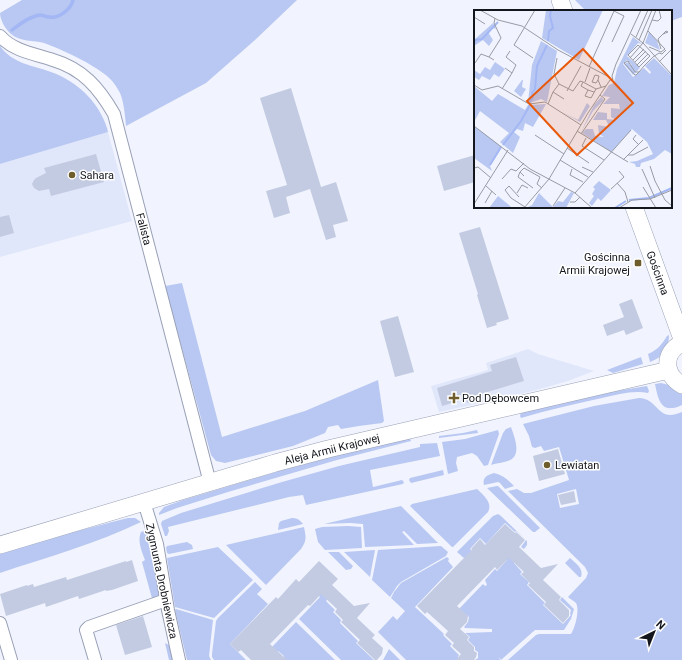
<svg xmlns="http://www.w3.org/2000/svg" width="682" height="660" viewBox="0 0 682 660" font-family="Roboto,sans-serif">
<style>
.built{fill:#e1e7fa}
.green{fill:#b9c8f2;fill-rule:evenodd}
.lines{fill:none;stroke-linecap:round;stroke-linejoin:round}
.stream{stroke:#a3b7f5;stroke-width:3.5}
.building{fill:#c3cbe2}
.street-casing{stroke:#99a0b6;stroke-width:14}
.secondary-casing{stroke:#99a0b6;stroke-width:18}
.street{stroke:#fff;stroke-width:12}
.secondary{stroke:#fff;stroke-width:17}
.poi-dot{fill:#6f5e2c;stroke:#fff;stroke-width:1.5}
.labels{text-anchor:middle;stroke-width:3;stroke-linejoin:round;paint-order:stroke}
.poi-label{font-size:11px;fill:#13161d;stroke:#fff;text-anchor:start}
.street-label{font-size:11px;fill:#13161d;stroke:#fff}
.inset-river{fill:none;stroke:#a3b7f5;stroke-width:2}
.inset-road{fill:none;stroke:#989ba4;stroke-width:1}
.view{fill:#e8590c;fill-opacity:0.15;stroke:#e8590c;stroke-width:2}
.inset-edge{fill:none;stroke:#13161d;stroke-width:2}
</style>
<rect width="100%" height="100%" fill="#f1f4fe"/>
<!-- built -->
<path class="built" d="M108,132L132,221L0,257V164Z
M528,349L538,354L594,371L568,381L533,391L462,407L439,412L431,386L488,370L486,363Z"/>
<!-- green -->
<path class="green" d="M22,0H297L255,40L206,83L126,126C125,115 124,103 120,93C117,87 112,80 107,76C93,64 61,49 44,43C33,40 20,42 11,34C6,30 0,20 0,13Z
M575,0H682V17L671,21V11H586Z
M0,46C13,64 32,65 51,72C73,80 93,96 103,118C105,122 107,127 108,132L0,164Z
M182,283L222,437L305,411L378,380L384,421L382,423L359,426L341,429L338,425L328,427L325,433L293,446L225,463L216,461L211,455L165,286Z
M669,335C669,349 663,357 650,362L648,354C659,349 661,345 667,336Z
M641,357L643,364L613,373L607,370Z
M661,383L669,385L682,391V405C679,406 676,408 672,408C659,410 657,393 655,384Z
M647,386L649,391L648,393C633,390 617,395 602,398C575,404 548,410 521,418L520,416L521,412L610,392Z
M639,398C660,399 656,423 682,412V660H508L536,635L539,634H571C575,628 580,610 576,603C574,601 570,599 568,597L586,578L588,573L585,567L508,491L517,489L524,493H531L569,480L559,447L544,451L541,446L535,448L532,447L529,436L523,424L594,406ZM576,489L579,504L560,508L557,494Z
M511,427C514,436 522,454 510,460C504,463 497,463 491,465L503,433L506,429Z
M477,430L478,433L439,438V436L463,433Z
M498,430L499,434L488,465L484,466L477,456L472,453L457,457L456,463L458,471L448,474L442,442L465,439Z
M410,438L411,441L337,460L228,492L177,508L159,515V513L164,507L183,500L279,471L335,456Z
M437,443L440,456L370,470L373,487L402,480L404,482L403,484L306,505L303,495L289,497L168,527L169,531L167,536H165L161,524L162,521L181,513L282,482L339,466L420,447V444Z
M443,470L444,475L411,483L409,480L410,478Z
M494,473C503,475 508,480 514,486L505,489L500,483L498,482L484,485C482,478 487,475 494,473Z
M497,486H498L540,528L535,532H533L487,488Z
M477,489C483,495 493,502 488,512L453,547H452L411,507L410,506L412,504Z
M401,506L438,543L417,544L404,531L402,532L414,545L365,547L363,524L350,523L324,524Z
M498,514L501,516L527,541V545L524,549L521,547L526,540L516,531L515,532L505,523L486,544L480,538L470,549L472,551L465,559L457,552L493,516Z
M128,518H135L141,522C96,544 47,557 0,573V552C42,539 85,529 128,518Z
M292,518C297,518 300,520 303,524L278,530L279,523L281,521Z
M348,526L361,527L362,548L325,550L318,542L315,529L322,527Z
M304,527C306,537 307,540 301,549L266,585L226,545Z
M146,530L149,532L153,545L160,599L153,602L142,562L145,560C142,552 137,541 141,532Z
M187,542L192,545L193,549L169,554L167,553L166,548L167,546Z
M441,546L448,552L446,556L401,582L397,586L390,597L372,580L378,550Z
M218,547L253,580L214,618L175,607L167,558Z
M375,550L370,577L344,552Z
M328,552H339L353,566L351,569L346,570Z
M510,554L516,560L514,563L522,572L520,574L529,582L527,585L545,603L543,605L563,624L571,615L570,614L571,610L560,600L562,597L574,609L571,619L564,630H535L501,660L499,657L500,660H475L478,658V652L475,650V647L468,640L470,637L465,633L492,632V629L465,628L464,627L468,622L469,617L467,615L462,616L457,611L483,584L485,586L487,585L485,580L495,569L497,571L507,560L505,558Z
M447,557L449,559L448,561L453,567L415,607L444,634L443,635L452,644L450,646L459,655L458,657L461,660H406L378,632L393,616L397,620L405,611L391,598L394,592L401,583Z
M570,558C575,563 584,568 581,577H579L565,563Z
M255,582L262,589L257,594L268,604L230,644L246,660H214L212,657V654L216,621L218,618Z
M322,591L329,598L326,601L335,610L333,612L341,620L340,623L358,641L356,643L374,660H341L299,619L320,597L318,595Z
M176,609L213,620L209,656L211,660H187L175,610Z
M296,622L335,660H281L284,656L278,651L271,658V648Z
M165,643L169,645L173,660H169Z
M389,649L400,660H383Z"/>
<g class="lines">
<!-- stream -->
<path class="stream" d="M12,30C20,24 30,16 40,15C43,15 46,17 49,17C59,19 71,9 73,0"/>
</g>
<!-- building -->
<path class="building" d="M291,88L321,187L336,182L348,221L333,225L336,237L326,240L310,189L286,197L290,213L274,218L266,191L287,185L260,98Z
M96,154L104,182L51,196L49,189L39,191L34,188L32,184L34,180L36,178L46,173L44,168Z
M475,155V182L444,191L437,166Z
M9,215L14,233L0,237V217Z
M480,227L509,319L496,323L497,325L487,328L477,295L478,294L459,233Z
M632,299L643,328L626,335L624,330L607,336L603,325L624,317L619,304Z
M398,316L414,372L395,377L380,321Z
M516,357L524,381L474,396L476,400L467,403L466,399L442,406L437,388L492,371L490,365Z
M558,449L565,474L539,481L533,456Z
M574,491L576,502L561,505L558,495Z
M505,524L515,533L516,532L525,540L519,547L541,568L558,564L543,580L561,597L559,600L569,610V616L563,623L544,605L546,602L528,585L530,583L521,574L524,572L509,558L497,570L495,567L457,606L468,616L467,622L460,629L469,637L467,640L474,647V651L477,653L476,657L474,660H456L461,654L452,646L454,643L445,635L448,631L427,612L425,614L417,606L461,561L472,550L471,549L480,539L485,545Z
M132,560L138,581L112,590L106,591V590L79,599L78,596L46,607L45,603L6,616L0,594L27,585V586L33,584L34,587L66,577L67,580L126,561V562Z
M319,561L338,579L332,585L354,606L370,603L357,618L375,635L372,638L383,648L382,654L377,660H375L357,643L360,640L341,622L343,620L335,612L337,609L321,594L310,606L308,605L270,644L287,660H251L241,650L238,652L230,644L276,597L278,599L296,579L299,582Z
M143,616L152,647L125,655L116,625Z"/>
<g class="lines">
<!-- street casing -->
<g class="street-casing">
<path id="street" d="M0,36C13,51 35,54 53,60C83,69 99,88 114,114L210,483
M144,502L157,544L168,610L179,660
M0,623L11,660
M95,660L87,633L86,630L89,627L166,600"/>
</g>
<!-- secondary casing -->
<g class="secondary-casing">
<path id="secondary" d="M560,0L564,11
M634,207L682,339
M682,343C662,353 664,375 682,385
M0,545L275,463L328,449L669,370"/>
</g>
<!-- street -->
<use href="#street" class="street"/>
<!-- secondary -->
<use href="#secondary" class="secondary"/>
</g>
<!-- markers -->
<g class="poi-dot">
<circle cx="72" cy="175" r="4"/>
<rect x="634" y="259" width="8" height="8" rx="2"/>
<path d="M452 392h4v4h4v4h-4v4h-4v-4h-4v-4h4z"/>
<circle cx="547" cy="465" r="4"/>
</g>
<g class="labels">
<!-- poi labels -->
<g class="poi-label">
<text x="80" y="179">Sahara</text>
<text x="630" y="261" text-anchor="end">Gościnna<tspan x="630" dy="13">Armii Krajowej</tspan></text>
<text x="462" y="402">Pod Dębowcem</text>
<text x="555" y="469">Lewiatan</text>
</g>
<!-- street labels -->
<g class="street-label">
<text transform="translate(144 229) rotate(75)" y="4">Falista</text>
<text transform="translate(658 273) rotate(70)" y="4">Gościnna</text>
<text transform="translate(332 449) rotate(-14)" y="4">Aleja Armii Krajowej</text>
<text transform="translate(162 581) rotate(78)" y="4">Zygmunta Drobniewicza</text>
</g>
</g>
<!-- overview -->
<g transform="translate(474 10)">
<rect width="198" height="198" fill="#f1f4fe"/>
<path d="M72,0H129L105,50L68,28ZM19,13L22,19L19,18L14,22L19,30L15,36L9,30L0,36V30ZM175,22L183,31L186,40L171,33ZM159,27L168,34L164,33L153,46L166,58L159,65L150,54L155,52L156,55H158L153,50L149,54L159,67L170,58L176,64L177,62L171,56L180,48L198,66V144L191,140L180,149L167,153L166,157H162L161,154L155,152L163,151L179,144L173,132L158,119L137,142L108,123L112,119H119L121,126L130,127L125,124L124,115L134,117V114L132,110H119L124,102L133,103V109L142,110L137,107V98L146,99L145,94H129L136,87L128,86L135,75L140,73L143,59ZM67,31L83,41L73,92L67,89L56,93L54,92L58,55ZM21,52L31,59L25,67L20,64L16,70L8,66L5,70L0,67V60L6,64L11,57L16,60ZM48,70H49L48,77L52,79L47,87L40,81ZM0,76L18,91L24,84L51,100L54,95L72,94L59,117L51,113L49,121L43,119L40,122L46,127L39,143L26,132L35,123L6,101L0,112ZM127,87L130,90L119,101L107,122L120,95ZM113,93L116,96L106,112L88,102L104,110ZM0,116L28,137L16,156L18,161L0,148ZM125,171L137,180L127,191L124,188L118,196L115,193L120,186L118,184L121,179L119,177ZM97,182L100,183L92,198H52L58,195L65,183L79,197L84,191L89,192ZM24,186L35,195L38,198H15Z" fill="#b9c8f2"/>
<path class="inset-river" d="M74,31L75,21L79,18L76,6L77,0M0,34L1,30L8,29L24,12M56,92L59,87L58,83L61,79L63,56L73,35M29,135L47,111L56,95M16,155L27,137M155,190L175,188L198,178M141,198L152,191"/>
<path class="inset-road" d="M6,0L24,10L48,16L84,40L135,67M0,7L11,14M178,10L184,11L187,8L185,0M174,21L191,39L187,42L175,37M157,24L169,33L182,0M162,27L174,0M165,30L178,0M164,35L176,46L165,57L154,45ZM187,39L184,29L192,21L194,22L189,24M36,41L32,47L42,55L38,63M59,48L40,35L61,0M83,48L80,64L85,74M156,48L169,33L198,65M20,50L15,47L27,28L20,13L21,8M159,50L170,39M161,52L172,41M185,52L198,39M1,53L7,44L15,47M163,55L174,44M115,57L140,1L150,6L138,32M165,62H161L154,51L150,53L161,65H162L165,62L170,56L179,47L185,43L188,44L192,40M124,70L122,73L118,72L121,65L125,66L124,70L127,77M111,72L116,58M0,75L8,80L24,76L55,94L71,92L107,115M28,79L38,63L31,58M114,80L107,76L109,72L122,79M93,81L107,56M120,82L114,80L111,86L117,88L122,79L132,76M90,89L79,82L85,74L99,81L106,71L109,72M74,94L79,82M0,116L56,159L101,183L118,198M103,121L154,152M107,124L131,89L126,85M61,125L90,144M162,125L159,129L164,134M112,128L108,136L130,150M93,138L115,153M154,145H159L174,137M86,150L114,167M149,150L169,130M176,156L181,171L191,190L198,196M108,157L119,162M0,158L4,157L17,168M98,159L96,165L109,172M168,159L181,188M46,162L44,167L59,178M50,166L46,162L50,158L66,167L63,174L68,178M28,169L37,159L42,161L50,153M143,173L151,182L154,192M12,176L22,185M169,177L182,198M137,179L150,167L145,161M43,183L48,175L54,178M101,183L157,120M45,187L35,176L31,180L37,188L51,197M96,192H101L106,187M11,193L18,181M0,194L34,140M79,196L91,178M50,198L75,169L114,103L136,70H139L138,66L142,54L167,0M145,198L158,190L176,189L198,180"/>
<path class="view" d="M109,39L159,93L103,145L53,91Z"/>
<rect width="198" height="198" class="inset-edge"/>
</g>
<!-- north arrow -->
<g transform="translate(654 632) rotate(43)" stroke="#ffffff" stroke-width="3" paint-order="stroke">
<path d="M0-3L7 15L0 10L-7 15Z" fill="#13161d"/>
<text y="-6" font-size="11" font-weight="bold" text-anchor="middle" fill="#13161d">N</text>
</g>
</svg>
